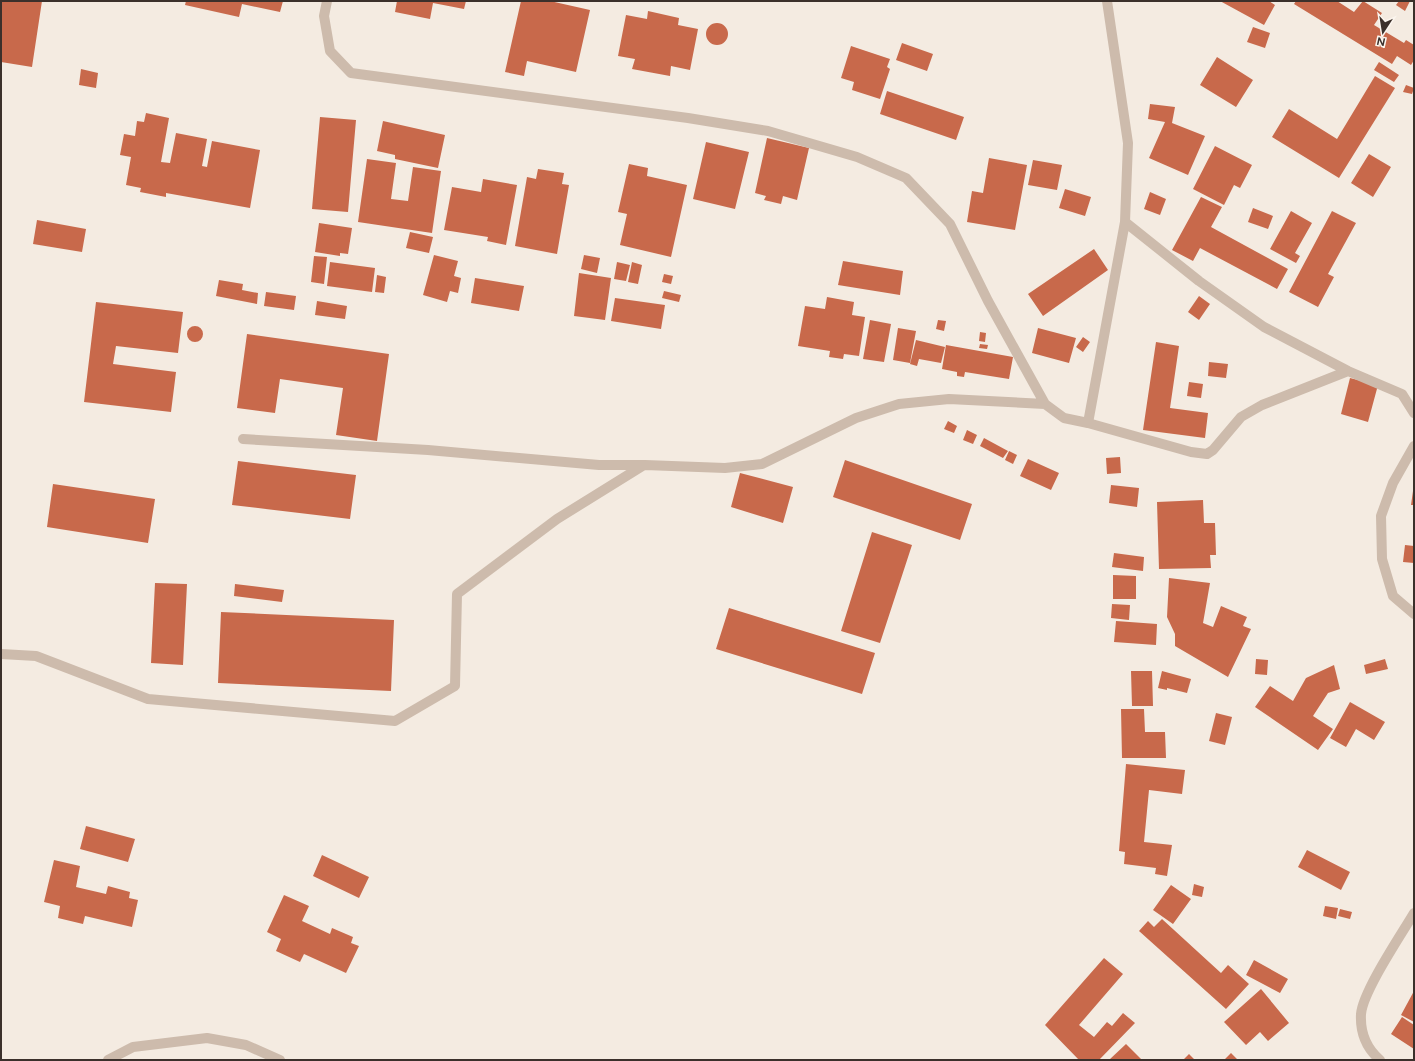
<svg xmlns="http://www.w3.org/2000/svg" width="1415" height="1061" viewBox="0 0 1415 1061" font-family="Figtree,sans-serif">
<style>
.building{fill:#c8694b}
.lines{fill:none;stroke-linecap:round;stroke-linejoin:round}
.minor{stroke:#cdbbac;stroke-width:10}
</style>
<rect width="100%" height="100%" fill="#f4ebe1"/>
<!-- building -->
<path class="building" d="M1,1H42L32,67L1,62Z
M186,1H283L280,12L242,4L239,17L185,5Z
M397,1H466L464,9L433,3L430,19L395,12Z
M521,1H550L590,10L576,72L527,61L524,76L505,72Z
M1220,1H1269L1275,5L1264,25Z
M1296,1H1337L1354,12L1363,1L1382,13L1374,25L1404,43L1406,40L1414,45V60L1411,65L1397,56L1392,64L1294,4Z
M1399,1H1410L1405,11L1396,5Z
M648,11L679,18L678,25L698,29L690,70L671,66L670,76L632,69L635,59L618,56L626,15L647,19Z
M706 34a11 11 0 1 1 22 0a11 11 0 1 1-22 0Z
M1253,27L1270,33L1265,48L1247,42Z
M902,43L933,54L927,71L896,60Z
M851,46L890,59L887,67L890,69L880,99L852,90L854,82L841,78Z
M1217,57L1253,80L1236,107L1200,85Z
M1379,62L1399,75L1394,82L1374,70Z
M81,69L98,73L96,88L79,85Z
M1375,76L1395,88L1339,178L1272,137L1289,109L1337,139Z
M1406,85L1414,88L1412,94L1403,92Z
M887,91L964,117L956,140L880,114Z
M1150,104L1175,107L1172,123L1205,136L1188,175L1149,158L1165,122L1148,119Z
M146,113L169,118L161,162L170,163L176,133L207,139L202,166L207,167L212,141L260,150L250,208L166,193V197L140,192L141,188L126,185L131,157L120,155L124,134L135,136L137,121L144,122Z
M320,117L356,120L348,212L312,209Z
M383,121L445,135L438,168L395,159V155L377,151Z
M767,138L809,148L797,200L783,196L781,204L764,200L766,196L755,193Z
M706,142L749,152L735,209L693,199Z
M1215,146L1252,165L1240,188L1234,185L1224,205L1193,189Z
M1369,154L1391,167L1373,197L1351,183Z
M989,158L1027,165L1015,230L967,222L972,191L983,193Z
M367,159L396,163L391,199L408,201L413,167L441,171L432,233L358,222Z
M1033,160L1062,165L1057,190L1028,185Z
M629,164L648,168L647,176L687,185L671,257L620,245L627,214L618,212Z
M538,169L564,173L562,184L569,185L557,254L515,246L527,177L536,179Z
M483,179L517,185L506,245L487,241L488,237L444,230L452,187L481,192Z
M1065,189L1091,197L1085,216L1059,208Z
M1150,192L1166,199L1160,215L1144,209Z
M1201,197L1222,207L1211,227L1288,269L1277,289L1200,248L1193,261L1172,250Z
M1253,208L1273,216L1268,229L1248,222Z
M1291,211L1312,223L1295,253L1300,256L1296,263L1270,249Z
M1332,211L1356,223L1328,274L1334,277L1318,307L1289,292Z
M37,220L86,229L82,252L33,244Z
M319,223L352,228L348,254L340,253V256L315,252Z
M410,232L433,237L429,253L406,248Z
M1094,249L1108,270L1043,316L1028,294Z
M434,255L458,261L454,276L461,278L458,293L450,291L447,302L423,295Z
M584,255L600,258L597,273L581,269Z
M314,256L327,257L324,284L311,282Z
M843,261L903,271L900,295L838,285Z
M330,262L375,268L372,292L327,286Z
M617,262L630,265L626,281L614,279Z
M632,262L642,265L638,284L628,282Z
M579,273L611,278L605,320L574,316Z
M664,274L673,276L671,284L662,282Z
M377,275L386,277L384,293L375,292Z
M475,278L524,286L519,311L471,303Z
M219,280L243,284L242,290L258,293L257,304L216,296Z
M664,291L681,295L679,302L662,298Z
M266,292L296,296L294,310L264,306Z
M1199,296L1210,304L1199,320L1188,312Z
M827,297L854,302L852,315L865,317L859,356L844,354L843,359L829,357L830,351L798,346L805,306L825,309Z
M615,298L665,305L661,329L611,321Z
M317,301L347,306L345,319L315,315Z
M96,302L183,312L178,353L116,346L113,364L176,372L171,412L84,402Z
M870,320L891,324L884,362L863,359Z
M938,320L946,321L944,331L936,329Z
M187 334a8 8 0 1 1 16 0a8 8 0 1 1-16 0Z
M898,328L916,331L910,363L893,360Z
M1038,328L1076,338L1069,363L1032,353Z
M980,332L986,333L985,342L979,341Z
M247,334L389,354L377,441L336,435L343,388L280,379L275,413L237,408Z
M1083,337L1090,342L1083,352L1076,347Z
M916,340L945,347L941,363L919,359L917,366L910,364Z
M1156,342L1179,346L1170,408L1208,413L1205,438L1143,430Z
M980,344L988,345L987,349L979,348Z
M946,345L1013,357L1009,379L965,372L964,377L957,376V372L942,369Z
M1209,362L1228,364L1226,378L1208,376Z
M1350,378L1378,385L1368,422L1341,414Z
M1189,382L1203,384L1201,398L1187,396Z
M948,421L957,426L954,433L944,429Z
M967,430L977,435L973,444L963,440Z
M984,438L1008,451L1003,458L980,446Z
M1009,451L1017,455L1013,464L1005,460Z
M1120,457L1121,473L1107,474L1106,458Z
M1028,459L1059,473L1051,490L1020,476Z
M845,460L972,504L960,540L833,497Z
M238,461L356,475L350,519L232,505Z
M740,473L793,487L783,523L731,507Z
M53,484L155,499L148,543L47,527Z
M1111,485L1139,488L1137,507L1109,503Z
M1413,491H1414V505H1411Z
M1203,500L1204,523H1215L1216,555H1210L1211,568L1159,569L1157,502Z
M872,532L912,545L880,643L841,631Z
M1405,545L1414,546V563L1403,562Z
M1114,553L1144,557L1143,571L1112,567Z
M1113,575L1136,576V599H1113Z
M1169,578L1210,583L1203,623L1213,627L1221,606L1247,617L1243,626L1251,629L1228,677L1175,646V634L1167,617Z
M155,583L187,584L183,665L151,663Z
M235,584L284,590L282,602L234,596Z
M1112,604L1130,605L1129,620L1111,618Z
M729,608L875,653L862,694L716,649Z
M221,612L394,620L391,691L218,683Z
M1116,621L1157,624L1156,645L1114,642Z
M1256,659L1268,660L1267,675L1255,674Z
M1385,659L1388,669L1366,674L1364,665Z
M1334,665L1340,689L1328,693L1313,716L1333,729L1318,750L1255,707L1270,686L1293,701L1306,678Z
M1131,671H1152L1153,706H1132Z
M1162,671L1191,679L1187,693L1167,688V690L1158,688Z
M1350,702L1385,722L1374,740L1356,729L1346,747L1330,738Z
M1121,709H1144L1145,732H1165L1166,758H1122Z
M1216,713L1232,717L1225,745L1209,741Z
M1126,764L1185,770L1182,794L1149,790L1144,842L1172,845L1167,876L1155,874L1156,868L1124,864L1125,852L1119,851Z
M86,826L135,839L128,862L80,849Z
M1307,850L1350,872L1341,890L1298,867Z
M322,855L369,877L359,898L313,876Z
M54,860L80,866L76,887L106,894L108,886L130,892L129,898L138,900L132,927L85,916L83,924L58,918L60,906L44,902Z
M1194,884L1204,887L1202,897L1192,895Z
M1171,885L1191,899L1173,924L1153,910Z
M284,895L309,906L302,921L330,934L332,928L353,937L351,943L359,946L346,973L304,954L300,962L276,951L281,939L267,932Z
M1325,906L1338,908L1336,919L1323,916Z
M1340,909L1352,912L1350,919L1338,916Z
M1162,919L1221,973L1228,965L1249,984L1226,1009L1139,931L1148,921L1154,927Z
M1104,958L1123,974L1079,1025L1094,1037L1107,1022L1112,1026L1123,1013L1135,1023L1099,1060H1079L1045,1025Z
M1254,960L1288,979L1280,993L1246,975Z
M1261,989L1289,1023L1268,1041L1260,1032L1246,1045L1224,1022Z
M1414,991V1022L1401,1015Z
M1402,1017L1414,1025V1049L1391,1034Z
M1126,1044L1142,1060H1109Z
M1231,1053L1238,1060H1224Z
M1189,1054L1195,1060H1183Z"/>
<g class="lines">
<!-- minor -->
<path class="minor" d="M327,1L324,16L330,51L351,73L688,118L768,131L857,157L906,178L950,224L988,301L1045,404
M1125,222L1199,281L1264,327L1348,371L1402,394L1414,413
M1088,423L1191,452L1207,454L1213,450L1241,417L1262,405L1348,371
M243,439L428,450L599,465H645L725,468L762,464L856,418L899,404L949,399L1045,404L1064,418L1088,423L1125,222L1128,143L1107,1
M1414,446L1393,483L1381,516L1382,559L1393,596L1414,614
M1,654L36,656L148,699L395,721L455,686L457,594L557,519L644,465
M108,1060L133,1047L207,1038L246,1045L280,1060
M1380,1060C1366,1048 1360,1033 1361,1014C1363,991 1401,935 1414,913"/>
</g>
<!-- border -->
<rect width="1415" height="1061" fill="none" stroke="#3b302b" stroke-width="4"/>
<!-- north arrow -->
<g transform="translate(1383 32) rotate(192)" stroke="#fbf5ee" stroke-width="3" paint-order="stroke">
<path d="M0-3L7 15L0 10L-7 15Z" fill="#3b302b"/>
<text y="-6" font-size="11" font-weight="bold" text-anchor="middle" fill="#3b302b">N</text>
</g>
</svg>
